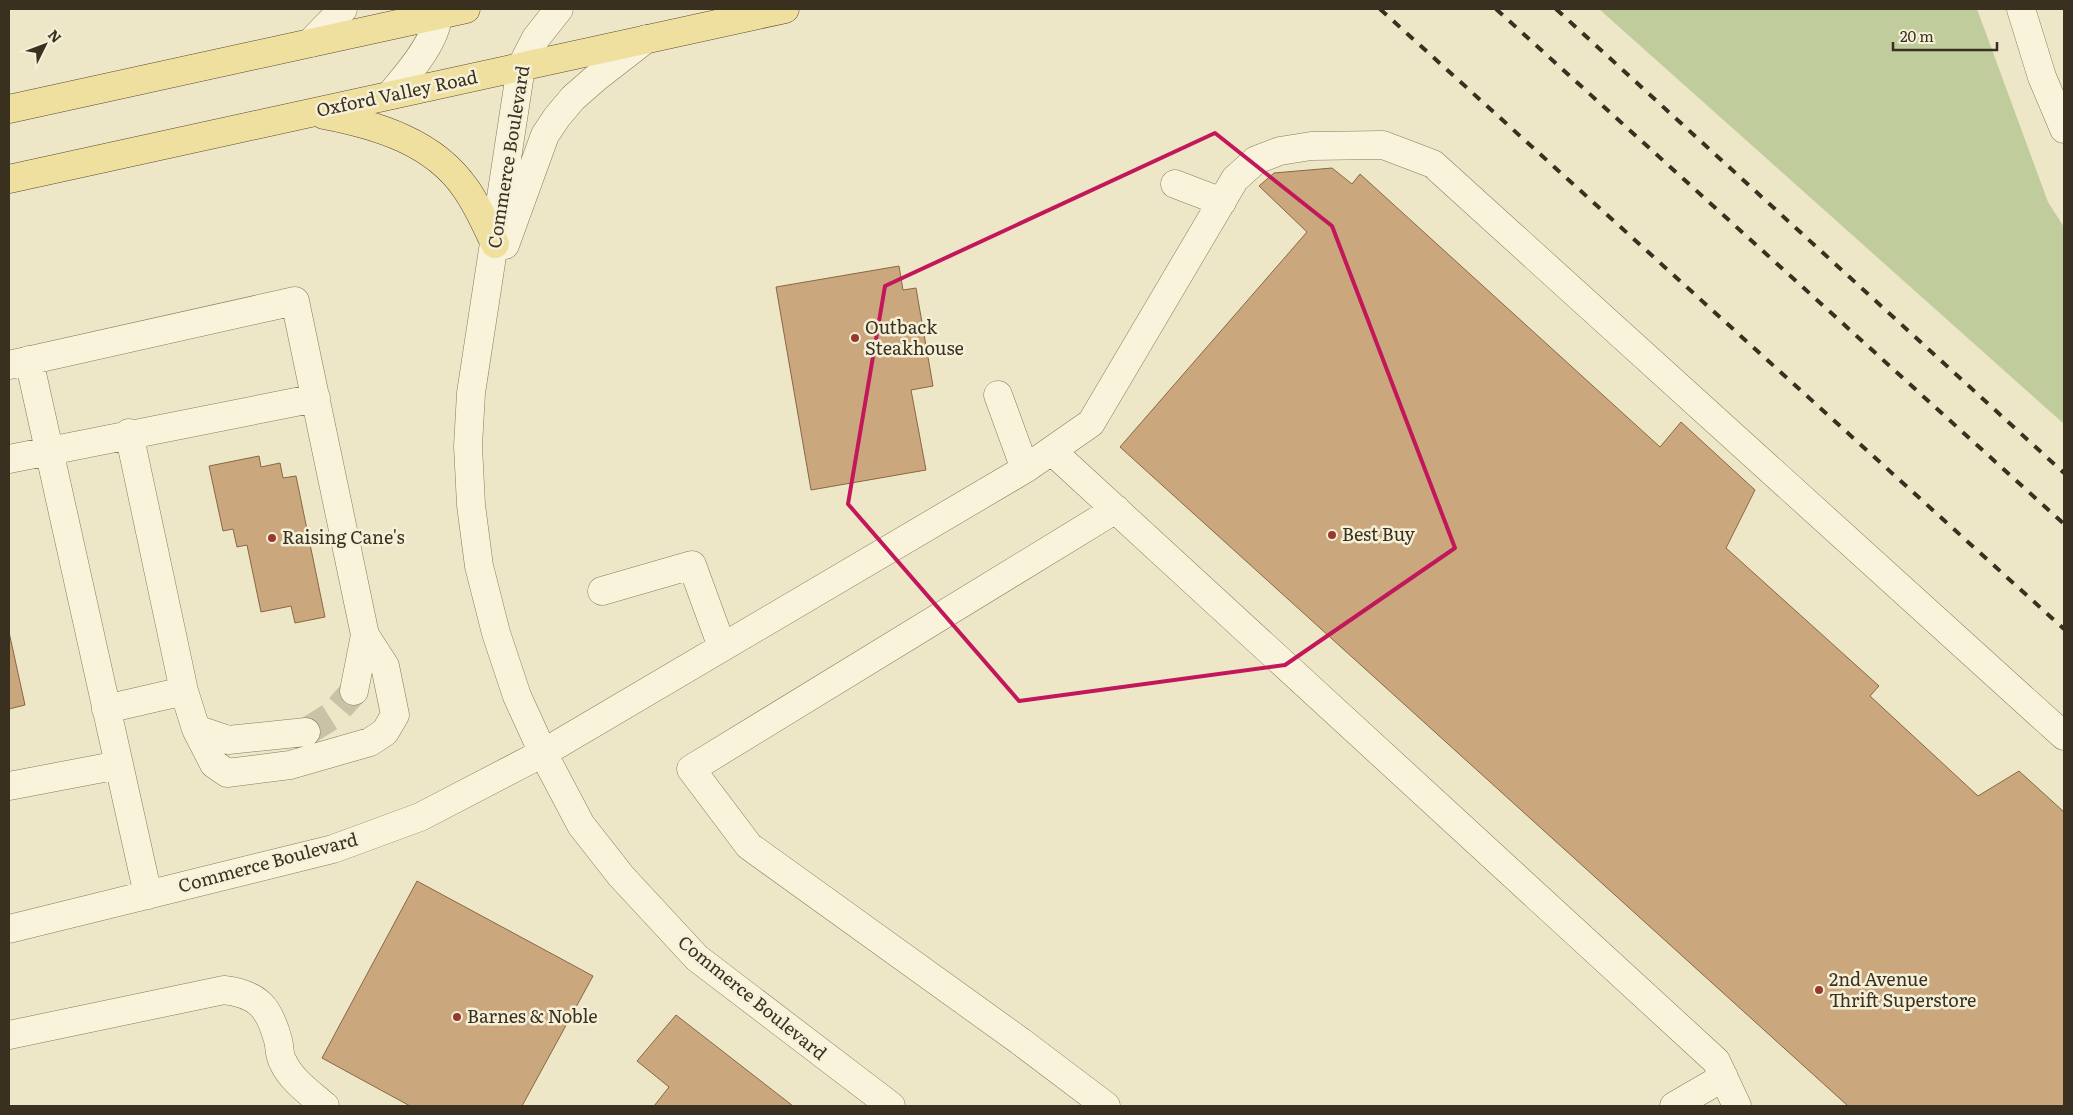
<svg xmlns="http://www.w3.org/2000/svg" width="2073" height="1115" viewBox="0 0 2073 1115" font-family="Literata,serif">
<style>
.green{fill:#c0cc9b}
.building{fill:#cba77e;stroke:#886743}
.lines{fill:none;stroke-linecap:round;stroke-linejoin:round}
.minor-tunnel{stroke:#cac2a6;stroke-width:28;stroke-dasharray:28 14;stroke-linecap:butt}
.minor-casing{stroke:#897a5c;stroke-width:29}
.major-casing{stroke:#574730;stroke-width:29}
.minor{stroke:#f8f3da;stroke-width:28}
.major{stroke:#f0e0a0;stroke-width:28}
.rail{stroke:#3a3020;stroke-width:4;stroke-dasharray:9 9;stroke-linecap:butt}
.marked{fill:none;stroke:#c2185b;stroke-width:4;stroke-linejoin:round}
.poi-dot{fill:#97392d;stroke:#f5f0d7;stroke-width:2}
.labels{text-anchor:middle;stroke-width:5;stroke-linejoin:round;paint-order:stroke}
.street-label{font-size:18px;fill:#3a3020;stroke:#f5f0d7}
.poi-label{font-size:18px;fill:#3a3020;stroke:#f5f0d7;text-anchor:start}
</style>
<rect width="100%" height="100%" fill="#eee7c7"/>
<!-- green -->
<path class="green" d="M1599,9H1977L2048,202L2064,227V424Z"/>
<!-- building -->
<path class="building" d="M1332,168L1352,184L1360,174L1660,447L1681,422L1755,490L1726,548L1879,686L1870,696L1978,796L2019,771L2064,812V1106H1848L1120,447L1307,232L1259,186L1274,173Z
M899,266L903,290L916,288L933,386L911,390L926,470L811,490L776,287Z
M259,456L261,467L280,463L283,478L296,476L325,617L295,623L291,606L261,612L247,545L237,547L233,529L223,531L209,466Z
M9,632L25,705L9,709Z
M417,881L593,976L522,1106H410L322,1058Z
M676,1015L793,1106H654L669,1087L637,1061Z"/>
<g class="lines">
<!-- minor-tunnel -->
<path class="minor-tunnel" d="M306,732L333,715L354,691"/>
<!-- minor casing -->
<g class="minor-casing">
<path id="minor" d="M559,9L536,38L521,67L471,393L468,446L471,505L479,566L496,633L517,696L543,753L581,825L621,876L697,958L891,1106
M2021,9L2042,77L2064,129
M310,43L343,9
M390,95C406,76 443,35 437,9
M1175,184L1222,202
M505,245L545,135L557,117L573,98L597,77L646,39
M29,360L148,895
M9,365L295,301L365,635L354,691
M998,395L1025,469
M1053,452L1716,1061L1737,1106
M9,459L316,398
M602,591L692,565L722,647
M184,691L196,729L228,740L306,732
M106,709L184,691L129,433
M196,729L214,764L227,773L290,765L370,742L385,732L395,715L385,666L365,635
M9,786L119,765
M9,929L333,849L420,817L543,753L1025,469L1091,423L1235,179L1256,160L1280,151L1311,146L1383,145L1433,164L2064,736
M9,1035L224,990C258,994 269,1007 278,1040C280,1047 279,1056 283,1062C291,1080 311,1094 325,1106
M1106,1106L1020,1041L749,846L691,769L1116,509
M1674,1106L1724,1077"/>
</g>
<!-- major casing -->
<g class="major-casing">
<path id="major" d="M9,109L466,9
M324,115C377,125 434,142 466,189C478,206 486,225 495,244
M9,179L785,9"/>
</g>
<!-- minor -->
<use href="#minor" class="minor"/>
<!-- major -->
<use href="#major" class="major"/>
<!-- rail -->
<path class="rail" d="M1380,9L2064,629
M1496,9L2064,524
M1556,9L2064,473"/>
</g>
<!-- marked area -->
<path class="marked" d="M1215,133L1332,226L1455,548L1285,665L1019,701L848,504L885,286Z"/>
<!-- markers -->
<g class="poi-dot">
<circle cx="855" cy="338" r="5"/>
<circle cx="1332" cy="535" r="5"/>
<circle cx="272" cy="538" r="5"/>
<circle cx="1819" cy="990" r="5"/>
<circle cx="457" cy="1017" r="5"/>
</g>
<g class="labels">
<!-- street labels -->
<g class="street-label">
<text transform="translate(397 94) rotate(-12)" y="6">Oxford Valley Road</text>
<text transform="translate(509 157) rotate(-81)" y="6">Commerce Boulevard</text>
<text transform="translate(268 863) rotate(-15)" y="6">Commerce Boulevard</text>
<text transform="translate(752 998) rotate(39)" y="6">Commerce Boulevard</text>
</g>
<!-- poi labels -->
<g class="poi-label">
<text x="865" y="334">Outback<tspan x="865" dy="21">Steakhouse</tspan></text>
<text x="1342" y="541">Best Buy</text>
<text x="282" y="544">Raising Cane's</text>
<text x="1829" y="986">2nd Avenue<tspan x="1829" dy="21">Thrift Superstore</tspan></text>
<text x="467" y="1023">Barnes &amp; Noble</text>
</g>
</g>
<!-- border -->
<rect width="2073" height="1115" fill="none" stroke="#3a3020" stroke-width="20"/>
<!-- north arrow -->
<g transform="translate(45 45) rotate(48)" stroke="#f5f0d7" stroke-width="4" paint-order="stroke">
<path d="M0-4L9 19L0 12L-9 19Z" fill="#3a3020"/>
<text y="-8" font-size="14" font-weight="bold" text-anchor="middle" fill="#3a3020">N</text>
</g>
<!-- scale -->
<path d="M1893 42v8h104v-8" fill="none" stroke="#3a3020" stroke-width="2.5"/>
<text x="1900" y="42" font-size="15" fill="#3a3020" stroke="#f5f0d7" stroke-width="4" paint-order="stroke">20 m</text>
</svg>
